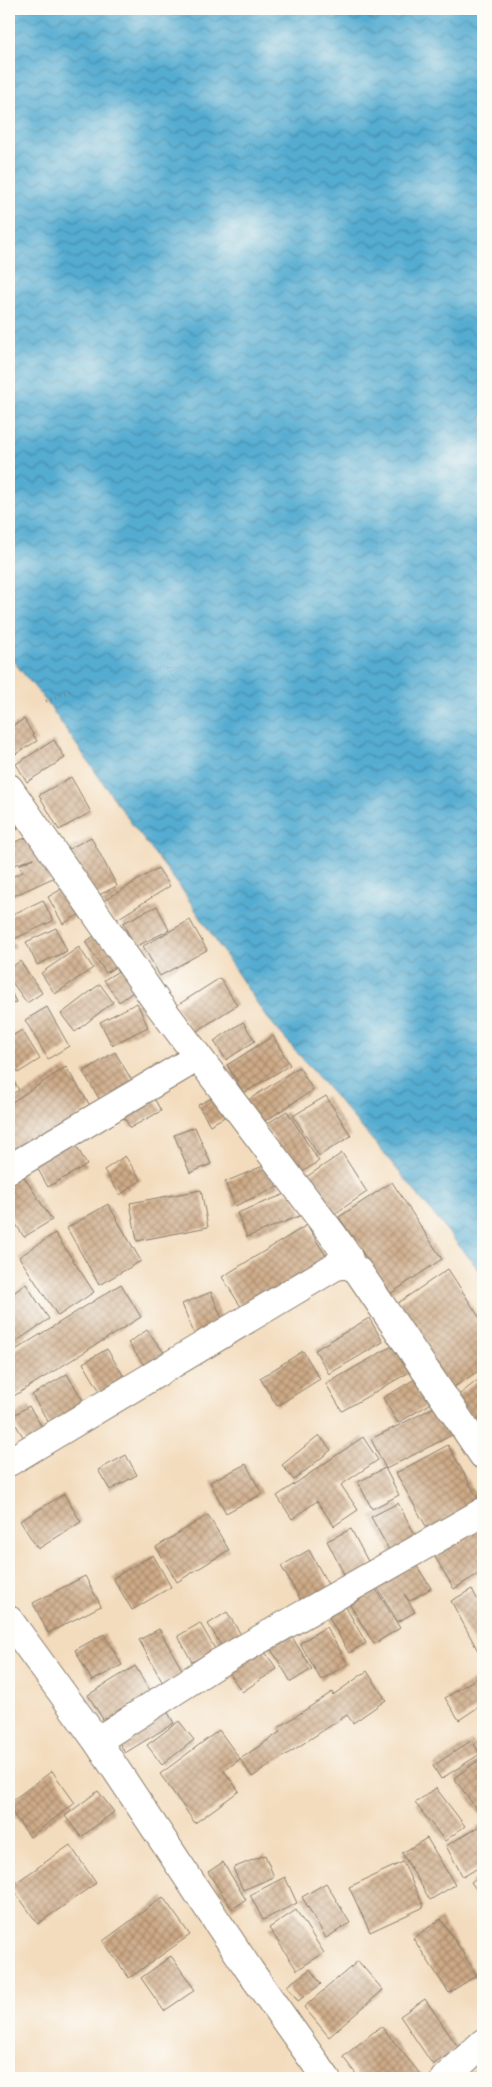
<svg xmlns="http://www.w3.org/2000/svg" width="492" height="2087" viewBox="0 0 492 2087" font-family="Mynerve,sans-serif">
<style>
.water{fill:url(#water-waves);stroke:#386476}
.building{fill:url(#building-cross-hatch)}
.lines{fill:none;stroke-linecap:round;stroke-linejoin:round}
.minor-casing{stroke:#887c6c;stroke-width:30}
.path{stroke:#887c6c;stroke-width:3;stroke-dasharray:1 4;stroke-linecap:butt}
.minor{stroke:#fff;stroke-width:28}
</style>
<defs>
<pattern id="water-waves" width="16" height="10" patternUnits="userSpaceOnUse" patternTransform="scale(1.25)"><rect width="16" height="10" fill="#54acd1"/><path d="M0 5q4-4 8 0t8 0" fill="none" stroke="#458ba9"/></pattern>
<pattern id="building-cross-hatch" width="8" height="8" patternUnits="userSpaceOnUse" patternTransform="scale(1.25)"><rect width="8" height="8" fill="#ceaa87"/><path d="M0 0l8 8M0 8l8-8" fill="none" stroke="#a68a6e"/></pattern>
</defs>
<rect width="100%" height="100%" fill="#fdfcf7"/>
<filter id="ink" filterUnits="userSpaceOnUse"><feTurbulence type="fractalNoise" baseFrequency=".02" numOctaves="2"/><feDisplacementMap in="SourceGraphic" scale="10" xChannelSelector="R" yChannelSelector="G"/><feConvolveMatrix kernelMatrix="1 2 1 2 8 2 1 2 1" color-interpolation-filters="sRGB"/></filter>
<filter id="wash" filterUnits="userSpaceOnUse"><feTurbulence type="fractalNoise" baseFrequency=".0096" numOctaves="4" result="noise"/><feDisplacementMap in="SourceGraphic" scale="20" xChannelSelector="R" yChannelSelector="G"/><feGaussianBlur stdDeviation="1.12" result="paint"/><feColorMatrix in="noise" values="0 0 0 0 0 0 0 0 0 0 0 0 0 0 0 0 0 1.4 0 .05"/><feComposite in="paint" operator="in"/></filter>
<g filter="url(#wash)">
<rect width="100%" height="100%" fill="#f3dcbd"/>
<!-- water -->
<path class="water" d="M9,9H483V1275L387,1157L265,1015L181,888L134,827L46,701L9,656Z"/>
<g id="blocks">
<!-- building -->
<path class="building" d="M24,719L37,741L9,758V728Z
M54,740L65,758L27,782L16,764Z
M71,777L91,812L59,830L39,795Z
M9,808L18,829L9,833Z
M34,835L53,878L9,898V878L23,872L19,865L34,858L9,867V844Z
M91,837L117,886L93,898L67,850Z
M158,868L170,886L114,921L102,902Z
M72,883L87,910L63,924L48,897Z
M43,900L53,921L12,940L16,947L9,951V916Z
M157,906L169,930L135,947L123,923Z
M190,920L207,950L160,976L143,946Z
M56,928L67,951L37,965L26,942Z
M100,932L120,964L106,973L85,942Z
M79,947L93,968L55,994L41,973Z
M20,961L42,993L27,1003L9,978V969Z
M128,965L142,986L119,1002L104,980Z
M220,978L237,1005L194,1033L176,1006Z
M100,984L113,1002L75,1032L61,1014Z
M9,988L16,1002L9,1006Z
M137,1003L148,1027L112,1045L100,1022Z
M47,1007L69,1046L48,1059L25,1020Z
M243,1022L255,1041L226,1060L214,1041Z
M22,1030L40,1059L18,1073L9,1057V1038Z
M273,1036L290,1065L244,1093L227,1065Z
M115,1052L134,1084L102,1103L83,1072Z
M66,1067L91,1107L9,1165V1110L10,1109L9,1104Z
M299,1067L313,1090L257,1126L242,1104Z
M9,1073L19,1090L9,1096Z
M221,1093L232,1113L210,1125L198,1105Z
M153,1096L161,1111L130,1128L122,1113Z
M326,1096L351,1136L319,1156L293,1116Z
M287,1111L319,1161L298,1175L265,1125Z
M195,1127L211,1164L190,1173L174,1135Z
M70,1134L87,1165L48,1187L31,1157Z
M342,1153L367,1192L327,1219L302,1180Z
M125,1156L141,1180L120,1195L104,1170Z
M270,1163L280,1186L235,1206L225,1182Z
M21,1172L52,1220L24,1237L9,1213V1180Z
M392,1182L442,1259L390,1294L339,1217Z
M201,1190L208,1227L137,1241L130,1203Z
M293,1191L302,1215L247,1237L237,1213Z
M108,1204L141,1261L99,1285L67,1228Z
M307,1225L329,1261L245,1313L222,1277Z
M55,1233L94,1292L58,1316L19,1257Z
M448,1269L483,1323V1368L448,1391L392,1307Z
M26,1284L49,1319L11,1345L9,1341V1296Z
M121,1284L141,1317L9,1399V1354Z
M211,1292L227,1331L198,1343L182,1304Z
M369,1318L383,1342L329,1374L315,1350Z
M147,1330L169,1359L150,1373L128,1343Z
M399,1342L415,1369L342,1411L326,1384Z
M107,1349L131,1388L107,1403L83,1363Z
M303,1351L320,1379L277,1406L260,1378Z
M67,1374L87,1407L52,1428L32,1395Z
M420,1376L435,1401L398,1423L383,1398Z
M483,1376V1414L474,1422L456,1397Z
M29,1406L45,1432L27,1443L11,1417Z
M437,1406L452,1435L386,1469L371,1439Z
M483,1419V1434L476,1423Z
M319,1435L331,1450L294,1480L282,1465Z
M363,1437L378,1460L341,1485L358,1510L334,1526L317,1501L292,1519L277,1496Z
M448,1445L482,1506L431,1535L396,1473Z
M126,1455L137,1475L110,1490L98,1470Z
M246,1464L262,1494L226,1513L210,1482Z
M385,1468L399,1495L372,1509L358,1482Z
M64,1494L81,1522L38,1549L20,1521Z
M398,1503L419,1542L393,1557L371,1517Z
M208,1515L229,1550L177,1582L156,1547Z
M483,1521V1571L454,1589L432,1552Z
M351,1529L373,1571L349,1584L327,1541Z
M309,1550L330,1588L303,1604L281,1566Z
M153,1555L171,1587L132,1610L113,1578Z
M411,1557L431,1588L410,1601L404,1594L415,1612L398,1622L373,1580Z
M85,1576L101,1606L48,1633L33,1603Z
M376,1589L400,1628L374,1644L350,1605Z
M472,1589L483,1610V1660L451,1601Z
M343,1602L366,1643L349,1653L326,1612Z
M227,1612L245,1641L226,1653L208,1624Z
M200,1623L215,1649L192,1662L178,1636Z
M326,1627L348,1664L321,1680L300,1643Z
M159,1629L184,1673L164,1685L139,1640Z
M287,1629L312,1669L291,1682L266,1641Z
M104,1634L122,1665L92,1681L75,1650Z
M260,1645L277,1669L242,1692L226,1668Z
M135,1666L156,1700L109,1729L88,1695Z
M367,1671L386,1700L353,1723L347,1715L252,1777L240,1759L280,1732L278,1728L332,1692L333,1695Z
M483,1674V1704L459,1720L445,1698Z
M163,1704L174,1723L125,1753L114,1734Z
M179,1721L194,1740L162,1765L147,1745Z
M219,1730L240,1759L224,1771L239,1791L195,1823L160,1774Z
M472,1740L480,1754L441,1779L433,1766Z
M480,1759L483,1763V1818L454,1778Z
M52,1771L75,1803L30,1837L9,1808V1803Z
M436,1788L465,1826L445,1841L415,1803Z
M98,1791L114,1812L81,1837L65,1816Z
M481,1825L483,1830V1865L463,1877L446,1846Z
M427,1838L455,1885L430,1900L402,1853Z
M70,1845L96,1883L38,1924L11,1886Z
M265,1855L274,1877L243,1890L233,1868Z
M223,1862L246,1900L232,1909L208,1872Z
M403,1862L424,1907L370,1932L349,1887Z
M483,1873V1899L471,1882Z
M285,1877L297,1903L263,1920L250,1895Z
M326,1883L350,1923L326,1938L302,1897Z
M163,1897L190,1935L129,1978L103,1941Z
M296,1910L324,1953L297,1970L269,1928Z
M441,1919L477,1975L449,1993L413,1938Z
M171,1956L195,1990L164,2011L141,1978Z
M358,1961L383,1990L329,2037L304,2007Z
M310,1969L321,1984L298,2001L287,1986Z
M425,1999L458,2047L433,2065L400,2016Z
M381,2026L421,2075L417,2078H359L343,2057Z
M483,2062V2078H462Z"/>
</g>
</g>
<g filter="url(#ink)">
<use href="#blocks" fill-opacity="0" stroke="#887c6c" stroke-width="1"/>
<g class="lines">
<!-- minor casing -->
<g class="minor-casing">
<path id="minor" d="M9,788L156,1001L333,1235L348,1257L351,1266
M9,1169L198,1057
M9,1462L334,1267C344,1264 349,1264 358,1271L483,1455
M9,1620L97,1741L250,1971L326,2078
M97,1741L215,1665L483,1512
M445,2078L483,2043"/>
</g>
<!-- path -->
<path class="path" d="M46,701L70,691"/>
<!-- minor -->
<use href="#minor" class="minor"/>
</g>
</g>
<!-- margin -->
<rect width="492" height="2087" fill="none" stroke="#fdfcf7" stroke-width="30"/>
</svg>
